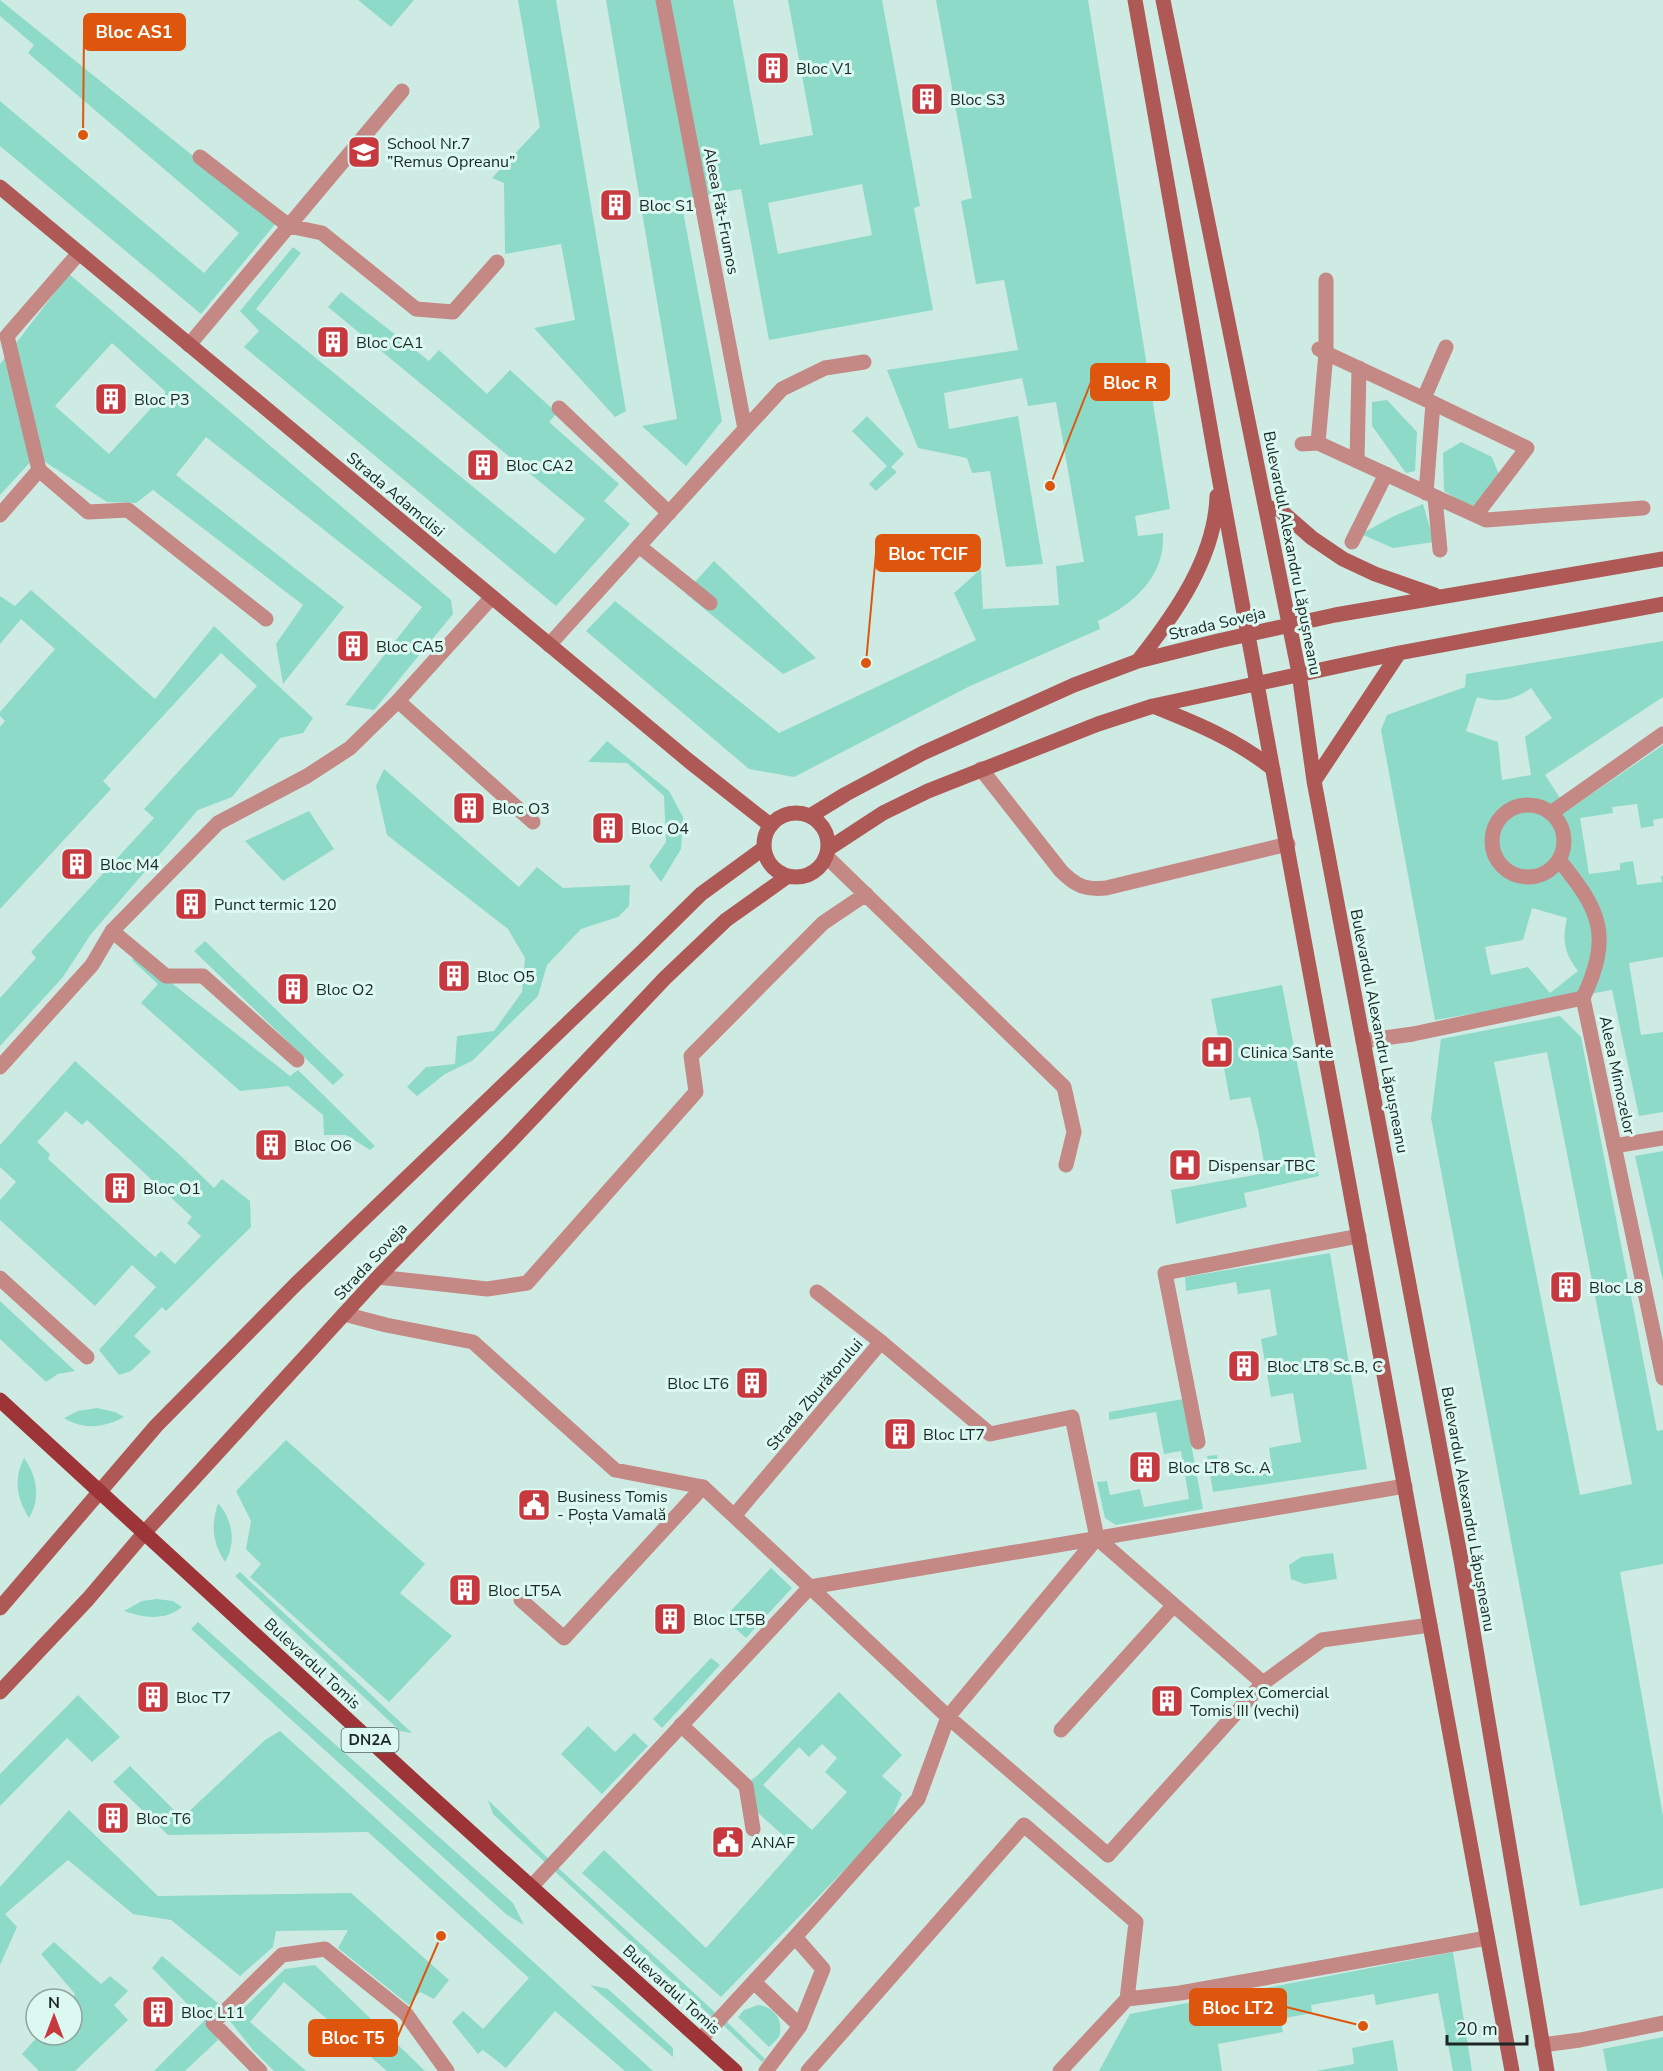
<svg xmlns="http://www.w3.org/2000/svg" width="1663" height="2071" viewBox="0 0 1663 2071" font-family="'Nunito Sans',sans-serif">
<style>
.green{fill:#8ddac9;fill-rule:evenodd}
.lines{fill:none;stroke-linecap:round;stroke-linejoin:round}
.lane{stroke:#c48885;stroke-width:15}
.street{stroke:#c48885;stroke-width:15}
.secondary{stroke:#af5957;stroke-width:15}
.primary{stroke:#9d3437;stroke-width:15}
.labels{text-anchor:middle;stroke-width:6;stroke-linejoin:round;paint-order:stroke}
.shield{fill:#dbf8f1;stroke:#556662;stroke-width:1.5}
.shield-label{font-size:15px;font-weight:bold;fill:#1c2724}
.poi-label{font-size:16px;fill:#1c2724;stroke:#dbf8f1;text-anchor:start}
.street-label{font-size:16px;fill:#1c2724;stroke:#dbf8f1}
.leader{fill:none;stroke:#de560d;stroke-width:2}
.callout-dot{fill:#de560d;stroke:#dbf8f1;stroke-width:2}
.callout{fill:#de560d;stroke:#de560d;stroke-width:2}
.callout-label{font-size:18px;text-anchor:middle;font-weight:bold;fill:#fff}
</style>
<rect width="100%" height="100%" fill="#ceebe3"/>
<!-- green -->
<path class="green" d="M0,0L276,223L201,314L0,146V101L204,273L239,233L28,53L34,45L0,16Z
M358,0H414L391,27Z
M518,0H556L626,411L615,417L534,328L575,320L561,244L505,254L504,183L492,178L540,127Z
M606,0H733L760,145L813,135L788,0H882L920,206L914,208L933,310L769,340L741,189L681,200L722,421L686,466L642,426L677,419ZM862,184L872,235L778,254L768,203Z
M936,0H1088L1170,509L1135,516L1138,536L1163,533C1163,540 1163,549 1161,556C1153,587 1126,608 1098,621L1100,629L968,687L794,777L749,769L586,631L615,601L779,733L976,640L954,593L981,569L983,609L1059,605L1056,566L1084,562L1056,402L1028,406L1022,378L944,393L949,429L1018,416L1043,564L1006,567L990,471L972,473L967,458L918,448L887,370L1018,350L1004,280L976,284L961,201L972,198Z
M293,247L301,253L256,309L555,554L585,519L328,307L341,292L429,361L439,350L487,394L510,370L557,413L549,422L619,484L604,501L630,524L556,606L244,347L259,331L240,311Z
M69,274L451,600L453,614L374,710L345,705L422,607L206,437L176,475L344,607L283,684L276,644L303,605L153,490L136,503L107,502L36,456L0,495V364ZM112,343L166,392L109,454L55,406Z
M1387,400L1417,432L1415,471L1406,473L1372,426V402Z
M867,416L904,454L891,467L897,472L876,491L869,484L887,466L852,431Z
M1461,442L1492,457L1499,475L1472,508L1444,491L1443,453Z
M1423,504L1434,542L1393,548L1361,534L1394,516Z
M714,561L816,658L783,674L685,593Z
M31,590L155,699L214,626L313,718L303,733L280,738L232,797L198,810L91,934L63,977L0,1046V998L36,958L31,952L154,818L144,809L257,686L221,653L103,781L111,789L0,909V727L5,721L0,716V712L55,649L21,619L0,644V596L15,606Z
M1663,641V697L1545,775L1568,810L1663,745V818L1653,820L1654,826L1641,828L1637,804L1612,807L1613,813L1580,818L1589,874L1620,870V863L1633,861L1637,885L1662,882L1661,876H1663V957L1629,963L1641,1035L1663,1032V1112L1639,1116L1612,990L1435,1020L1381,730L1387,715L1465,687L1466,674ZM1531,688L1552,718L1525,737L1531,775L1502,780L1498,742L1466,731L1477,697C1498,703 1513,701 1531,688ZM1532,908L1567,918C1562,940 1564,953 1578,971L1550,993L1528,967L1491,975L1485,947L1523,940Z
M607,741L669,791L683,817L681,849L661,882L649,866L666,842L664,796L627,763L588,762Z
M384,769L519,887L537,867L563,888L630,885L629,906L618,917L581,929L547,965L538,996L472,1061L445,1074L417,1096L407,1087L426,1067L455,1064L457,1036L494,1031L522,992L525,958L508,929L387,835L376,786Z
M309,811L334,849L283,881L245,841Z
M205,941L344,1075L333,1085L194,951Z
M136,955L290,1076L298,1070L375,1146L370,1150L346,1135H324L323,1115L288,1086L240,1091L141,1003L158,984L132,960Z
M1282,985L1319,1176L1244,1193L1247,1207L1176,1224L1171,1190L1266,1173L1258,1129L1250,1097L1230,1100L1211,999Z
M1560,1016L1581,1037L1657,1431L1663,1430V1564L1620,1572L1663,1816V1888L1580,1906L1431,1118L1441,1039ZM1547,1052L1632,1484L1580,1495L1494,1062Z
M75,1061L181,1156L214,1188L222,1179L250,1201L251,1227L166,1311L162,1307L134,1336L151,1352L131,1371L119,1375L99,1350L156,1287L132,1265L95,1306L0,1220V1200L16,1182L0,1167V1145ZM66,1111L82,1125L87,1120L192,1217L187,1223L201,1236L175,1264L161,1251L155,1257L48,1159L50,1154L37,1142Z
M1663,1151V1281L1635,1156Z
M1330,1253L1367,1469L1213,1492L1207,1456L1217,1455L1221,1474L1272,1466L1269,1448L1301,1442L1293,1393L1271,1397L1261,1339L1277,1335L1270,1289L1238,1294L1236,1282L1186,1291L1185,1277Z
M0,1301L75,1371L58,1374L46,1382L0,1339Z
M1183,1399L1203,1509L1116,1525L1105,1518L1097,1482L1107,1481L1110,1495L1140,1489L1144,1507L1189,1499L1181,1451L1164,1454L1156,1412L1109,1420V1412Z
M97,1408L115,1412L124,1417C104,1428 83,1430 64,1418L78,1411Z
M286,1440L425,1564L400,1593L452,1636L389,1702L250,1577L261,1564L246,1549L251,1521L236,1491Z
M24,1458C37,1476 41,1498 29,1518C17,1498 13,1480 24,1458Z
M218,1503C232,1519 237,1542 225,1562C212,1541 211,1527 218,1503Z
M1333,1553L1337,1579L1304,1584L1291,1579L1289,1565L1301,1557Z
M771,1568L792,1588L746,1638L724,1618Z
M240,1572L412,1733L400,1731L235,1576Z
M157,1599L173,1601L182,1607C165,1621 144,1618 124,1611L142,1601Z
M198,1622L513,1903L524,1925L507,1915L191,1629Z
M711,1658L720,1665L662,1728L653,1719Z
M839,1692L902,1755L882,1776L902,1794L889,1824L721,1997L582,1873L604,1850L706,1948L796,1847L757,1812L749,1782L758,1775ZM822,1744L837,1758L825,1772L847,1792L812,1830L763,1785L799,1747L809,1757Z
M78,1695L120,1737L92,1762L67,1738L0,1806V1774Z
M588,1726L615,1752L634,1733L648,1746L602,1794L561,1754Z
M280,1731L653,2071H625L555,2011L506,2068L483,2050L478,2054L452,2022L463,2011L483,2029L529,1978L368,1832L168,1835L113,1782L130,1766L182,1818L265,1740Z
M488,1800L553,1863L719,2016L715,2020L493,1814Z
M69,1810L158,1896L351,1893L449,1980L434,1999L420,1992L409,2005L338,1948L348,1930L276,1931L273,1947L240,1976L171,1920L133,1914L68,1860L5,1914L17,1927L0,1965V1887Z
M54,1942L101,1984L110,1976L128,1991L114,2005L128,2020L75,2071H39L22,2054L39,2035H72L71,1999L75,1994L41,1954Z
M1453,1952L1472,2071H1453L1438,1993L1376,2005L1374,1994L1311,2005L1312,2013L1280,2019L1283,2032L1218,2044L1222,2071H1099L1130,2014Z
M162,1956L220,2005L207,2017L218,2040L185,2071H154L204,2021L152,1968Z
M315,1965L425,2071H387L284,1982L250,2022L306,2071H274L253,2050L230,2021L285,1969Z
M590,1985L608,1989L673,2048V2057Z
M758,2005C775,2007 784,2020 779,2037L769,2047L738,2017L744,2010Z
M725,2020L765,2059L762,2062L722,2024Z
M1663,2037V2071H1607L1603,2049Z
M1393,2040L1398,2071H1316L1354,2064L1352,2048Z"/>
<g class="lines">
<!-- lane -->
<path class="lane" d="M200,157L289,226L322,233L416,309L453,312L497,262
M189,345L402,91
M559,408L669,513
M39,470L88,512L128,510L266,619
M639,546L710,603
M398,701L533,822
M981,769L1061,871C1076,886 1085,890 1106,888L1288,844
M1492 841a36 36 0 1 1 72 0a36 36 0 1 1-72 0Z
M1551,813L1663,734
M826,856L1064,1087L1074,1132L1066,1165
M1559,860C1601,911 1612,936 1583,998
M112,931L166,976H203L297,1060
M378,1277L487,1289L527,1283L696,1092L691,1056L823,923L866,894
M817,1292L881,1342
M344,1314L386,1325L473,1342L615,1470L703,1487
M1198,1442L1165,1273L1359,1236
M810,1587L948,1717L1097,1538L1263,1683L1322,1640L1430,1625
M521,1600L564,1638L703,1487
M681,1725L746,1786L753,1829
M1061,1730L1174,1605
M754,1982L800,2026
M1127,1999L1180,1993L1487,1938
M701,2039L795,1937L918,1799L948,1717L1108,1855
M260,2071L213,2023L282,1955L325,1949L406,2014L447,2071
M766,2071L800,2026L823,1969L795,1937
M808,2071L1024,1825L1136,1922L1127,1999L1060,2071"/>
<!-- street -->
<path class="street" d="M1326,280V353L1433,403L1426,493
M1424,398L1446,347
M1433,403L1527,448L1476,515
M745,429L782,389L825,368L864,362
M1318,443L1326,353L1319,349
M1302,444L1318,443L1486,520L1643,508
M1357,461L1359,368
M1435,498L1440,550
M0,515L39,470L7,336L79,253
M1352,542L1386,474
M549,645L745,429L663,0
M1363,1041L1413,1034L1583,998L1663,1378
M0,1067L92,965L112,931L218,823L307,776L350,748L398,701L492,597
M1614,1146L1663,1138
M0,1278L87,1357
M703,1487L810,1587
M734,1516L881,1342L990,1434L1072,1417L1097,1538
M1108,1855L1263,1683
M532,1886L810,1587L1405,1486
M1542,2045L1580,2040L1663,2023"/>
<!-- secondary -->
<path class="secondary" d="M1135,0L1216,461L1512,2071
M1163,0L1299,673L1314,781L1461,1560L1547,2071
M0,187L689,761L770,825
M1266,507L1280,510L1312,538L1343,559L1375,574L1435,595
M1138,661C1175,614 1215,558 1217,496
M1153,706C1196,723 1237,740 1273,769
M1314,781L1399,653
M764 845a32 32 0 1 1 64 0a32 32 0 1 1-64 0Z
M810,816L846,794L923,753L1074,685L1138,661L1218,641L1335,615L1663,559
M828,849L883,813L928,791L1098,724L1153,706L1399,653L1663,604
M0,1608L156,1426L296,1284L643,951L701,894L764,848
M0,1692L88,1599L145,1532L378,1277L511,1141L665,978L726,920L788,876"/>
<!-- primary -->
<path class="primary" d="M0,1400L425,1791L735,2071"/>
</g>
<!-- icons -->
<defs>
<g id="building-square" transform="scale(1.725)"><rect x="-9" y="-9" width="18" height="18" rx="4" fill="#c8383f" stroke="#dbf8f1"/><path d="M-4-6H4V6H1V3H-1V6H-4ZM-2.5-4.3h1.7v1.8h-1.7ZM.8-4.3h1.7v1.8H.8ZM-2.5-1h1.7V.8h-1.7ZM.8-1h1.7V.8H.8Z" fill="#fff"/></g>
<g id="school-square" transform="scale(1.725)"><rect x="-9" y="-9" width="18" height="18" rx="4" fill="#c8383f" stroke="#dbf8f1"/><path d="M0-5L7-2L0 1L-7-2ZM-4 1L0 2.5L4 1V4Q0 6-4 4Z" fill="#fff"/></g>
<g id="hospital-square" transform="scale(1.725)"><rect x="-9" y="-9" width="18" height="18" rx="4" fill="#c8383f" stroke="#dbf8f1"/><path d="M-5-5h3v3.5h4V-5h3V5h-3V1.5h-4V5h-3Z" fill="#fff"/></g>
<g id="civic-square" transform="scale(1.725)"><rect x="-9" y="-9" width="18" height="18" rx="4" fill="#c8383f" stroke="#dbf8f1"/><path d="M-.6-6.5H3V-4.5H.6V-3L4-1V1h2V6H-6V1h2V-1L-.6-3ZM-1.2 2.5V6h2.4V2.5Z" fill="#fff"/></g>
</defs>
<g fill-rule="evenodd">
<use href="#building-square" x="773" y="68"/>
<use href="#building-square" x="927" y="99"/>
<use href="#school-square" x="364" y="152"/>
<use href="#building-square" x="616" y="205"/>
<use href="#building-square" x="333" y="342"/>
<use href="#building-square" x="111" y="399"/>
<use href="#building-square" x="483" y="465"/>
<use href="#building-square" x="353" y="646"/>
<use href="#building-square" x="469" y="808"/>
<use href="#building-square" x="608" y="828"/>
<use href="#building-square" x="77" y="864"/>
<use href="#building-square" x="191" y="904"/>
<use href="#building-square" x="454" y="976"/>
<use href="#building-square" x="293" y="989"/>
<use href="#hospital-square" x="1217" y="1052"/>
<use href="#building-square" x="271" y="1145"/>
<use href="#hospital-square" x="1185" y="1165"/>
<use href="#building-square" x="120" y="1188"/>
<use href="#building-square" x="1566" y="1287"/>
<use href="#building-square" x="1244" y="1366"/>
<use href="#building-square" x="752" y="1383"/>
<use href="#building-square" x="900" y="1434"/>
<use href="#building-square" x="1145" y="1467"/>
<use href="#civic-square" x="534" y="1505"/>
<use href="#building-square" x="465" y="1590"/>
<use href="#building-square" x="670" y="1619"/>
<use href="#building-square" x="153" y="1697"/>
<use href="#building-square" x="1167" y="1701"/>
<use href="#building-square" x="113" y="1818"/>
<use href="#civic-square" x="728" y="1842"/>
<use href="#building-square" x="158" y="2012"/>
</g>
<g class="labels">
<!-- shield labels -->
<rect class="shield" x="341.5" y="1728" width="57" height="24" rx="4.5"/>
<g class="shield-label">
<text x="370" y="1745">DN2A</text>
</g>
<!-- poi labels -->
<g class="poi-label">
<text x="796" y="74">Bloc V1</text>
<text x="950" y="105">Bloc S3</text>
<text x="387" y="149">School Nr.7<tspan x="387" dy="18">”Remus Opreanu”</tspan></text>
<text x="639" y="211">Bloc S1</text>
<text x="356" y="348">Bloc CA1</text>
<text x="134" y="405">Bloc P3</text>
<text x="506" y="471">Bloc CA2</text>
<text x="376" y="652">Bloc CA5</text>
<text x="492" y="814">Bloc O3</text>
<text x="631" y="834">Bloc O4</text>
<text x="100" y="870">Bloc M4</text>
<text x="214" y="910">Punct termic 120</text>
<text x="477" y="982">Bloc O5</text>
<text x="316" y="995">Bloc O2</text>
<text x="1240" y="1058">Clinica Sante</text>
<text x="294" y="1151">Bloc O6</text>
<text x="1208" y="1171">Dispensar TBC</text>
<text x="143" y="1194">Bloc O1</text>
<text x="1589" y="1293">Bloc L8</text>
<text x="1267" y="1372">Bloc LT8 Sc.B, C</text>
<text x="729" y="1389" text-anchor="end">Bloc LT6</text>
<text x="923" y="1440">Bloc LT7</text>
<text x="1168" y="1473">Bloc LT8 Sc. A</text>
<text x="557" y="1502">Business Tomis<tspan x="557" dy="18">- Poșta Vamală</tspan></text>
<text x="488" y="1596">Bloc LT5A</text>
<text x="693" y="1625">Bloc LT5B</text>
<text x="1190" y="1698">Complex Comercial<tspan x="1190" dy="18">Tomis III (vechi)</tspan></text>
<text x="176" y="1703">Bloc T7</text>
<text x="136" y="1824">Bloc T6</text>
<text x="751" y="1848">ANAF</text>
<text x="181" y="2018">Bloc L11</text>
</g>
<!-- street labels -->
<g class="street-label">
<text transform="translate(722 211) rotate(79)" y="6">Aleea Făt-Frumos</text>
<text transform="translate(396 494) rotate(40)" y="6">Strada Adamclisi</text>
<text transform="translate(1293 553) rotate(79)" y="6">Bulevardul Alexandru Lăpușneanu</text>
<text transform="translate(1217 623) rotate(-13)" y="6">Strada Soveja</text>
<text transform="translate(1380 1031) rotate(79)" y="6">Bulevardul Alexandru Lăpușneanu</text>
<text transform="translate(1618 1075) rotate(78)" y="6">Aleea Mimozelor</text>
<text transform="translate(370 1261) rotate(-47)" y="6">Strada Soveja</text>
<text transform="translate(814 1394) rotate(-50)" y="6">Strada Zburătorului</text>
<text transform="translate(1469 1509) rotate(80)" y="6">Bulevardul Alexandru Lăpușneanu</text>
<text transform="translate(313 1663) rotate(43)" y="6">Bulevardul Tomis</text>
<text transform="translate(672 1989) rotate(42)" y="6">Bulevardul Tomis</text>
</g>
</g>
<!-- callouts -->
<path class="leader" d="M83 135L84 32M1050 486L1091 382M866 663L876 553M1363 2026L1286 2007M441 1936L397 2038"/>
<g class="callout-dot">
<circle cx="83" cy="135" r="6"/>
<circle cx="1050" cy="486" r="6"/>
<circle cx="866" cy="663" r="6"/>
<circle cx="1363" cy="2026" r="6"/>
<circle cx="441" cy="1936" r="6"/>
</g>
<g class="callout">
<rect x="84" y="14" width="101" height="36" rx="6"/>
<rect x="1091" y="364" width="78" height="36" rx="6"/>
<rect x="876" y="535" width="104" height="36" rx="6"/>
<rect x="1190" y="1989" width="96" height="36" rx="6"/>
<rect x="309" y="2020" width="88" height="36" rx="6"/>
</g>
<g class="callout-label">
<text x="134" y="38">Bloc AS1</text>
<text x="1130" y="389">Bloc R</text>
<text x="928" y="560">Bloc TCIF</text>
<text x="1238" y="2014">Bloc LT2</text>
<text x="353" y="2044">Bloc T5</text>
</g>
<!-- north arrow -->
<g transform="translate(54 2017)"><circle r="28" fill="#dbf8f1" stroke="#8fa49f" stroke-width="1.5"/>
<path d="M0-4.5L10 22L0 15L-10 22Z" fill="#c8383f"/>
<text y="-9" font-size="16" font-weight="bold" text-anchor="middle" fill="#1c2724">N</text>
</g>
<!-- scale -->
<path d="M1447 2035v9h80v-9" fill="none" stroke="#1c2724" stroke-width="3"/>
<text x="1456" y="2035" font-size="18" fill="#1c2724" stroke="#dbf8f1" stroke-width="4.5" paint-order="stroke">20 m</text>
</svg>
